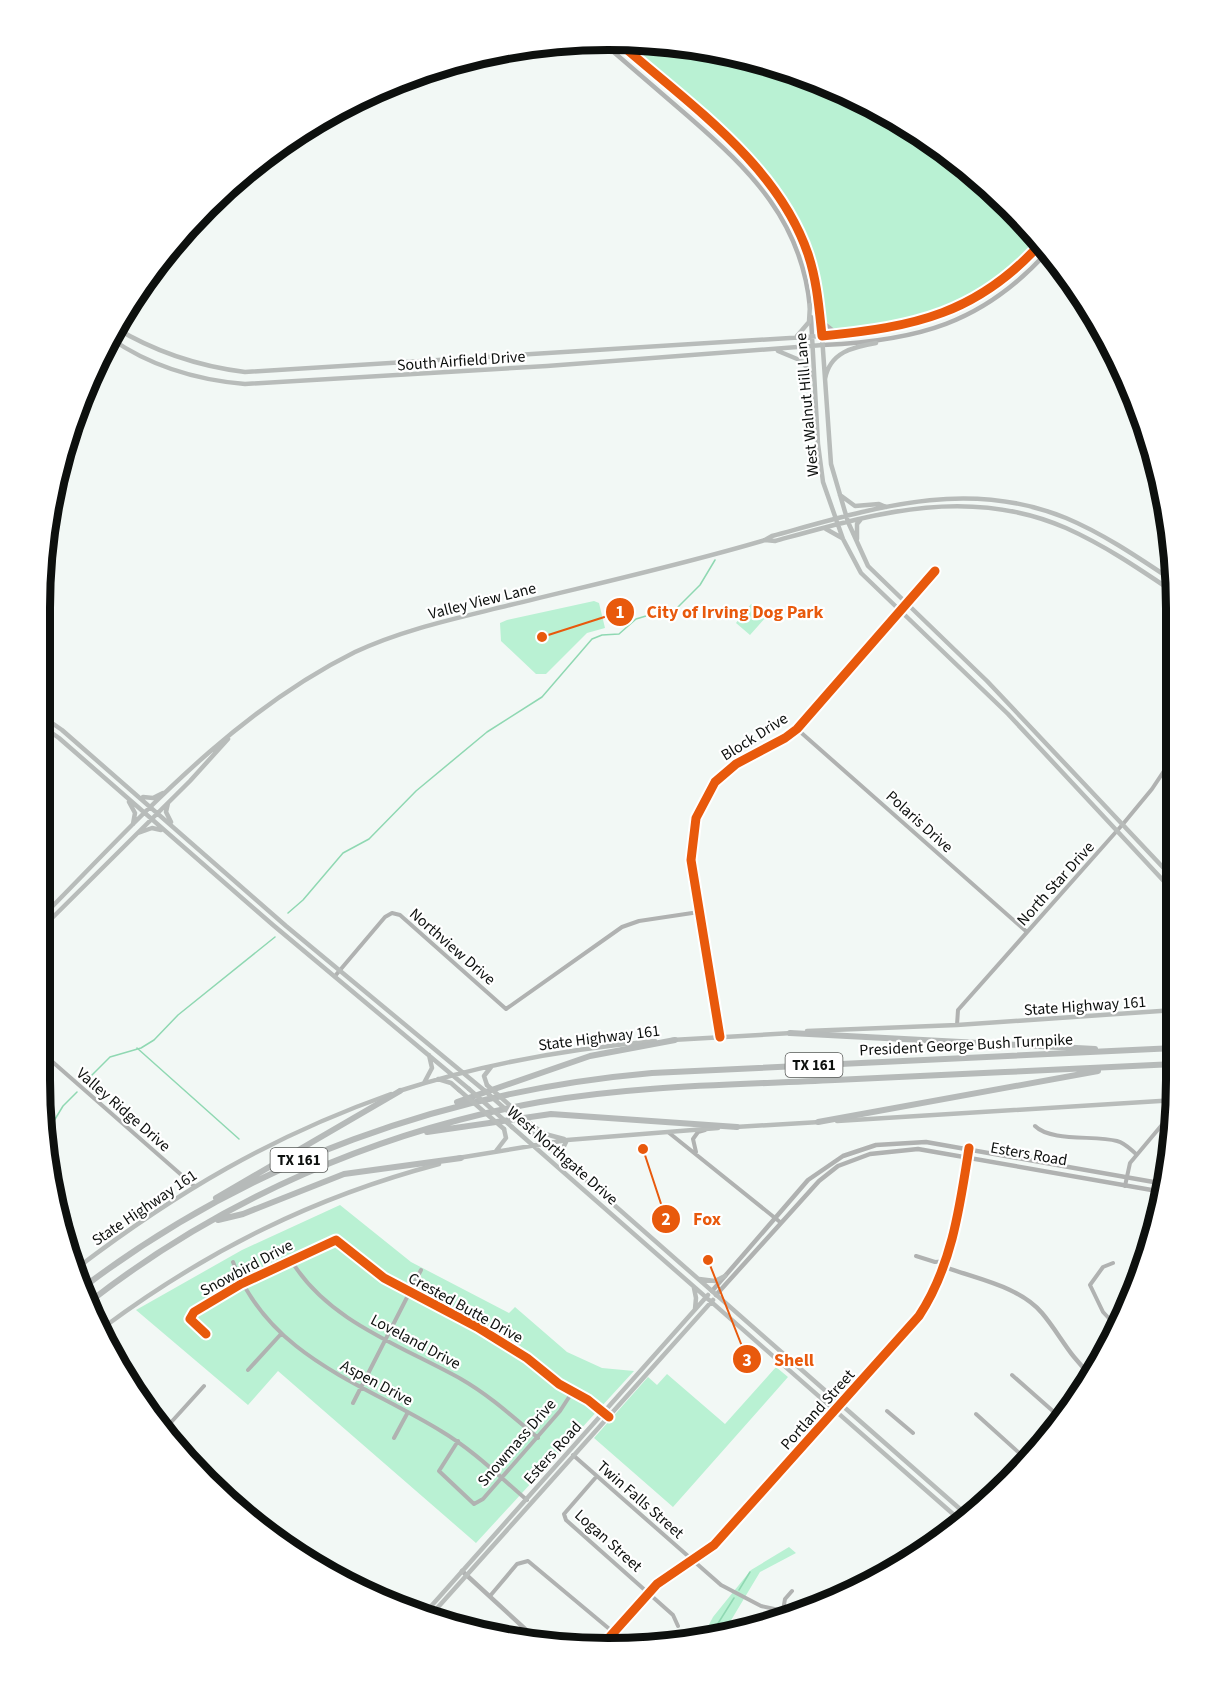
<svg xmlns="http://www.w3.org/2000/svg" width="1216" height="1687" viewBox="0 0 1216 1687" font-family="'Source Sans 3',sans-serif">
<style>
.green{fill:#b9f1d3}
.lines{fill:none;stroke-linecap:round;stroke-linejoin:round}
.stream{stroke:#8fd8b2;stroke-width:1.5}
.minor{stroke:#b0b2b1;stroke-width:4}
.tertiary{stroke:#b0b2b1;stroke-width:4.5}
.secondary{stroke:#b8bcba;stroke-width:4.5}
.motorway{stroke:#b6bab9;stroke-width:6}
.secondary-bridge{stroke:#b8bcba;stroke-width:4.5}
.cycleway-casing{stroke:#fff;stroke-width:13}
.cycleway{stroke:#e8590c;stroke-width:9}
.labels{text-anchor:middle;stroke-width:4.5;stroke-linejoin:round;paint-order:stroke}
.shield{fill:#fff;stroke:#565856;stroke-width:1.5}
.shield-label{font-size:15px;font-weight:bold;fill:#0d100e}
.street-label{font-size:16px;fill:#0d100e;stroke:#fff}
.rim{fill:none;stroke:#0d100e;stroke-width:8}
.leader{fill:none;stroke:#e8590c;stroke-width:2}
.callout-dot{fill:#e8590c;stroke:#fff;stroke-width:2}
.mark-label{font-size:18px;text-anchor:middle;font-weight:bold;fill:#fff}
.callout-label{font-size:18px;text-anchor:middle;font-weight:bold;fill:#e8590c;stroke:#fff;stroke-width:4.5;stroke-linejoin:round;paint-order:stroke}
</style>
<rect width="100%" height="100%" fill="#f2f8f5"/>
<!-- green -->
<path class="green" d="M646,40L756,58L860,98L955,157L1040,239C995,290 954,311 889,325C872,328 851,334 834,330L822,317L817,280L804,238L777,187L749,154L620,41Z
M594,601L599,603L605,628L587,633L546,674H536L501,641L500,623L507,620Z
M751,604L766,617L750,635L736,623Z
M340,1205L411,1262L509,1313L515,1307L567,1352L602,1368L634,1371L476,1543L278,1371L248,1405L136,1310L242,1250Z
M776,1367L788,1377L673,1507L594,1438L648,1377L657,1385L667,1374L725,1424Z
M789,1547L796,1553L760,1572L724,1632L702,1638L713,1617L751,1570Z"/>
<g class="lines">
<!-- stream -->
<path class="stream" d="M288,913L303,900L343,853L369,839L416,791L487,732L542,697L592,639L602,635L619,634L636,619L646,616L674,611L700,585L715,560
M137,1048L239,1139
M85,1082L110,1057L141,1048L154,1040L178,1015L275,937
M46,1134L63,1106L77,1092
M739,1590L750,1572
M710,1636L734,1598"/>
<!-- minor -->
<path class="minor" d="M797,729L1027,932
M335,976L385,917L392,913L400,915L506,1009L622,927L639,921L699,912
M957,1025L958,1010L1123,824L1152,789L1174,756
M720,1037L691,860L696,818L715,782L736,764L785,738L797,729L935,571
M39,1050L194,1186
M1035,1126C1051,1142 1095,1135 1117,1141C1125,1143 1130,1149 1136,1154
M668,1132L780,1222
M696,1152L693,1139L698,1132L705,1130
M1125,1186L1130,1163L1166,1120
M916,1256L935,1262L947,1261
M291,1260C327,1321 402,1346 461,1379C489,1395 513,1417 538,1438
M233,1262C270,1357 361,1382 441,1431C473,1450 499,1476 527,1500
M1113,1263L1103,1267L1090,1285L1103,1312L1119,1329
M206,1334L190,1319L194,1312L241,1284L336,1240L384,1278L477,1327L527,1358L559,1384L588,1400L609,1417
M248,1370L281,1334
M1012,1375L1063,1420
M353,1403L421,1270
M887,1411L913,1433
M976,1414L1027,1460
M165,1429L204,1386
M394,1438L408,1412
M458,1441L439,1471L474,1504L483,1499L560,1411L573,1391
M186,1453L289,1544
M573,1455L721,1585L761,1606L793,1613
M597,1476L564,1514L566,1520L673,1615L678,1626
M490,1596L517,1564L528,1561L613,1632
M782,1616L785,1599L792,1591
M606,1641L657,1584L714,1545L836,1411"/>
<!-- tertiary -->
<path class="tertiary" d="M617,41C687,103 777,163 808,254C817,281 819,308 822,336C914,327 978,314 1042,242
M602,42C631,67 660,92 689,117C751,171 802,221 810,308
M811,317L812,336
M821,321L837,334
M823,345C916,341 983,324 1048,251
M945,1267C976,1279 1019,1286 1042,1313C1059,1333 1070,1357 1091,1375
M712,1291L808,1180L843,1156L876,1145L926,1142L1165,1184
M716,1295L819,1181L838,1166L870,1154L918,1149L1163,1192
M836,1411C871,1373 922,1328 941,1279C957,1241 961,1195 968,1154
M1047,1439L1075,1386L1107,1349
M462,1571L535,1638"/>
<!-- secondary -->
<path class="secondary" d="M114,327C155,352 197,366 245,372L822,336L831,464L848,522L868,566L987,681L1174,879
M797,336L809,322L810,305
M812,336L818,444L823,482L843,539L861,573L1008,714L1174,892
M110,338C150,366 197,380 245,384L547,366L823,345
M778,351L802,361L813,377
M825,379C830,352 853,347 876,343
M840,495L855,506L879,504L886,507
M826,529L842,538
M857,539V524L861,519
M765,540L772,536C871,509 966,477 1066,518C1104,534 1139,558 1172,580
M39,714L62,730L286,926L485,1091
M39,724L59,738L273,925L469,1089
M143,797L153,798L163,793
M129,802L135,813L133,824
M168,803L166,812L171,822
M138,833L152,828L161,830
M39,920C136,822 230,714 355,652C404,629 458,618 510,605C595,584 681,565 765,540L775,541C873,514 967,485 1066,528C1104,545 1138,568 1172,591
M39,931L190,781L228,739
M807,1031L957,1025L1175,1010
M672,1040L792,1033
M438,1079L451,1083L459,1090
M424,1083L432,1068L429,1055
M487,1085L484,1076L491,1067
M399,1091C482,1064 567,1049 655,1041
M837,1121L1176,1100
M522,1124L968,1516
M532,1125L545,1134L564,1139
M512,1127L961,1521
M735,1127L820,1122
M496,1151L506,1138L504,1129
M458,1158L567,1140L718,1128
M566,1160L562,1150L567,1140
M77,1268C177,1192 272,1136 391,1094
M699,1279L715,1281L725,1276
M694,1288L696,1298L695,1309
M104,1327C208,1250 314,1197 439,1164
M425,1613L708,1295
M431,1615L713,1300"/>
<!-- motorway -->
<path class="motorway" d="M790,1033L1095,1049
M457,1102L590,1056L675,1040
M818,1122L1098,1071
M427,1132L551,1114L737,1127
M216,1198L400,1091
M218,1220L243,1214L344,1174L461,1158
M85,1286C251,1161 446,1091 652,1073L1175,1048
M92,1300C222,1199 378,1131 540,1102C637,1085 737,1085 835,1080C948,1075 1062,1069 1175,1064"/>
<!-- secondary-bridge -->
<path class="secondary-bridge" d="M487,1085L532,1125
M469,1089L512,1127
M459,1090L504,1129
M485,1091L522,1124"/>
<!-- cycleway casing -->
<g class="cycleway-casing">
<path id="cycleway" d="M617,41C687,103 777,163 808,254C817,281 819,308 822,336C914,327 978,314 1042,242
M720,1037L691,860L696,818L715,782L736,764L785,738L797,729L935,571
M206,1334L190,1319L194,1312L241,1284L336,1240L384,1278L477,1327L527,1358L559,1384L588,1400L609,1417
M606,1641L657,1584L714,1545L919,1316C952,1266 960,1206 969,1148"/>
</g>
<!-- cycleway -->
<use href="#cycleway" class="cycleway"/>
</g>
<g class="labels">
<!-- shield labels -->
<g class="shield">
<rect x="785.5" y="1053" width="57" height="24" rx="4.5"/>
<rect x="270.5" y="1148" width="57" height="24" rx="4.5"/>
</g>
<g class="shield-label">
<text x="814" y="1070">TX 161</text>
<text x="299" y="1165">TX 161</text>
</g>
<!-- street labels -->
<g class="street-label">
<text transform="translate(461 360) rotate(-4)" y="6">South Airfield Drive</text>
<text transform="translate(806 405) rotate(-95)" y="6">West Walnut Hill Lane</text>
<text transform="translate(482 600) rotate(-14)" y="6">Valley View Lane</text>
<text transform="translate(754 736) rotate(-32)" y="6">Block Drive</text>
<text transform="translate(920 821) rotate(42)" y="6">Polaris Drive</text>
<text transform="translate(1055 883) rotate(-48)" y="6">North Star Drive</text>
<text transform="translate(453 946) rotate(41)" y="6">Northview Drive</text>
<text transform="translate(1085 1005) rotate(-4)" y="6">State Highway 161</text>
<text transform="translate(599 1037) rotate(-7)" y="6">State Highway 161</text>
<text transform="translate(966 1044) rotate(-3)" y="6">President George Bush Turnpike</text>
<text transform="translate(124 1109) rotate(41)" y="6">Valley Ridge Drive</text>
<text transform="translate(1029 1153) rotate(10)" y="6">Esters Road</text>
<text transform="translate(563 1155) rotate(41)" y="6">West Northgate Drive</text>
<text transform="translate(144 1207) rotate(-34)" y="6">State Highway 161</text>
<text transform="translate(246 1267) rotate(-28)" y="6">Snowbird Drive</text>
<text transform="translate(466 1307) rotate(29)" y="6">Crested Butte Drive</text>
<text transform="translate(416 1341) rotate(28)" y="6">Loveland Drive</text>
<text transform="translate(377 1382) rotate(28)" y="6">Aspen Drive</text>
<text transform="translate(817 1409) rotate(-48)" y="6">Portland Street</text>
<text transform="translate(516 1442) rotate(-49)" y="6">Snowmass Drive</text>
<text transform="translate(552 1452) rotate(-48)" y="6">Esters Road</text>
<text transform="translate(641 1499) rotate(41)" y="6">Twin Falls Street</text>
<text transform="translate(609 1540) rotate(42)" y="6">Logan Street</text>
</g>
</g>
<!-- crop -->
<path d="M0 0H1216V1687H0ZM608 50H608A558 558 0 0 1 1166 608V1080A558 558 0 0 1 608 1638H608A558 558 0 0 1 50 1080V608A558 558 0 0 1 608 50Z" fill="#fff" fill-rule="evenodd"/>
<path class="rim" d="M608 50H608A558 558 0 0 1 1166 608V1080A558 558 0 0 1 608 1638H608A558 558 0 0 1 50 1080V608A558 558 0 0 1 608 50Z"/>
<!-- callouts -->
<path class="leader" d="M542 637L620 612M643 1149L666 1219M708 1260L747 1359"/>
<g class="callout-dot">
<circle cx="542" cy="637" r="6"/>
<circle cx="643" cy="1149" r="6"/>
<circle cx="708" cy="1260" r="6"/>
<circle cx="620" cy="612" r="15"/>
<circle cx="666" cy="1219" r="15"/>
<circle cx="747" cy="1359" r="15"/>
</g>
<g class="mark-label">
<text x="620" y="618">1</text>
<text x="666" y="1225">2</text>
<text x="747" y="1366">3</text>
</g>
<g class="callout-label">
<text x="735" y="618">City of Irving Dog Park</text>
<text x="707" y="1225">Fox</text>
<text x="794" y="1366">Shell</text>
</g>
</svg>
